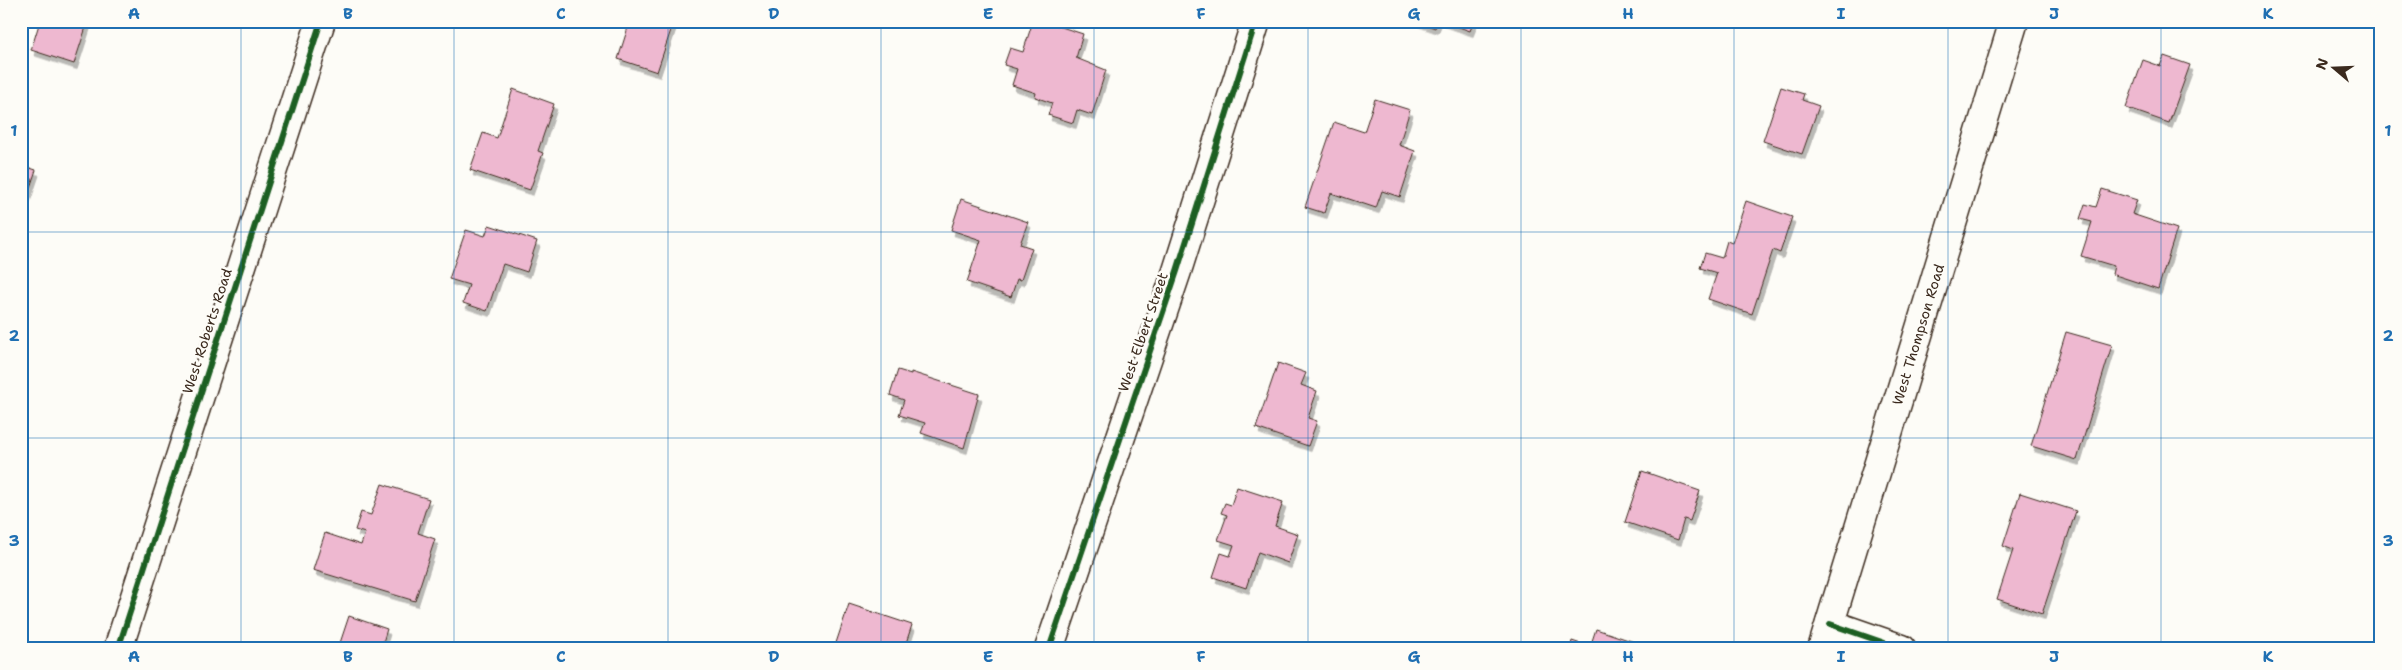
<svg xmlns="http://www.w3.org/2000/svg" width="2402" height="670" viewBox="0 0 2402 670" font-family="'Shantell Sans',sans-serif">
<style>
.building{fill:#eeb8d0;stroke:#3b2a1e;filter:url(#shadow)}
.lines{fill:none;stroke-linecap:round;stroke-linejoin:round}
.minor-casing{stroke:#3b2a1e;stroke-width:31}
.secondary-casing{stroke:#3b2a1e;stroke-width:31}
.minor{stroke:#fdfcf7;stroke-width:28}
.secondary{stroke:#fdfcf7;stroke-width:28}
.cycleway-casing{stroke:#fdfcf7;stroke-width:9}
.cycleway{stroke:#1b5e20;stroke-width:6}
.grid{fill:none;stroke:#1f6fb2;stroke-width:1;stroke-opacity:0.55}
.labels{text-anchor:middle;stroke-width:5;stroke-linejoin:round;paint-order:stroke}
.street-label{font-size:14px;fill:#3b2a1e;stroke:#fdfcf7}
.neatline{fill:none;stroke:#1f6fb2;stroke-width:2}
.grid-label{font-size:16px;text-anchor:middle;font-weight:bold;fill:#1f6fb2}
</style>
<defs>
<filter id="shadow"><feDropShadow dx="3" dy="5.5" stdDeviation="0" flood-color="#0004"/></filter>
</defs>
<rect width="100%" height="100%" fill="#fdfcf7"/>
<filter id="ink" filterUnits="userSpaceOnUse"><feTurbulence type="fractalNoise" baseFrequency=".02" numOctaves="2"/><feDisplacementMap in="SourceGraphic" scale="10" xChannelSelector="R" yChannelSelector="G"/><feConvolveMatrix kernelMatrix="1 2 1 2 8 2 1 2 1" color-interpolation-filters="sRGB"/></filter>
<g filter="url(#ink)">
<!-- building -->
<path class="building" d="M40,21H88L74,64L31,50Z
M630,21H674L657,72L618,59Z
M1033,21H1043L1083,34L1076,58L1106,70L1092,115L1077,110L1073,123L1048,115L1052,103L1035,97L1036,93L1012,85L1017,69L1004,65L1010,48L1023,52Z
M1415,21H1438L1435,28Z
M1442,21H1474L1470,31Z
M2164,56L2190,65L2169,123L2126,108L2143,60L2160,66Z
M1781,87L1804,94L1802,100L1819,106L1802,154L1763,141Z
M513,89L554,104L538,151L543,153L530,190L470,170L483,133L497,138Z
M1375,99L1410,110L1399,145L1415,151L1400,197L1382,191L1376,208L1331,193L1324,213L1305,207L1334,122L1364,132Z
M21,165L36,170L21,214Z
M2102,189L2137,200L2132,214L2177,229L2158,289L2112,274L2114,266L2081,256L2092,222L2080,219L2085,204L2096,207Z
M961,199L1028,222L1020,244L1032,248L1021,280L1017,279L1011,297L967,282L981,240L951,230Z
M1746,201L1792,217L1780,253L1773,250L1752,314L1708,299L1717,273L1700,268L1705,253L1722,258L1727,241L1732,243Z
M489,225L537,241L527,272L503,264L487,311L463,303L469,285L449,279L466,230L485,236Z
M2066,332L2112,345L2077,460L2031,446Z
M1278,363L1306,373L1301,385L1317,391L1308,418L1317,421L1308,446L1256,428Z
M898,370L911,374V372L979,394L964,448L921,433L925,423L899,415L904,400L890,395Z
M1642,471L1700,491L1690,521L1684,519L1678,540L1625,522Z
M382,484L429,499L418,533L435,539L415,601L313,570L325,533L361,545L365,533L355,530L361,512L371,515Z
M1237,487L1283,502L1275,526L1298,534L1288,563L1258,552L1246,588L1213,577L1221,553L1230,556L1234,545L1218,540L1227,515L1221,513L1225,503L1231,505Z
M2020,493L2076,511L2042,614L1997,599L2013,550L2003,546Z
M849,604L912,625L904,649H834Z
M349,616L387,629L381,649H338Z
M1596,629L1646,646L1645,649H1570L1572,641L1590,647Z
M1186,642L1205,649H1183Z"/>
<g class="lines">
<!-- minor casing -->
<g class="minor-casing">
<path id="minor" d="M1830,624L1902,649
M118,649L321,21
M1049,649L1177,271L1256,21"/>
</g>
<!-- secondary casing -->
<g class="secondary-casing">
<g id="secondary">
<path id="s1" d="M1822,649L2014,21"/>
</g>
</g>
<!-- minor -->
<use href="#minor" class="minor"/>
<!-- secondary -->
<use href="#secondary" class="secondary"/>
<!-- cycleway casing -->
<g class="cycleway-casing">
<path id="cycleway" d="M1830,624L1902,649
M118,649L321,21
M1049,649L1177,271L1256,21"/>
</g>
<!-- cycleway -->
<use href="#cycleway" class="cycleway"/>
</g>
</g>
<!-- grid -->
<path class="grid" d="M241,21V649M454,21V649M668,21V649M881,21V649M1094,21V649M1308,21V649M1521,21V649M1734,21V649M1948,21V649M2161,21V649M21,232H2381M21,438H2381"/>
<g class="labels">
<!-- street labels -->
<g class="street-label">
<text transform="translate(207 331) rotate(-72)" y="5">West Roberts Road</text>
<text transform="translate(1143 332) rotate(-71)" y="5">West Elbert Street</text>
<text dy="5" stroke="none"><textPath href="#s1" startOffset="329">West Thompson Road</textPath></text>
</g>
</g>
<!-- margin -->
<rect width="2402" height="670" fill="none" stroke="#fdfcf7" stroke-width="55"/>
<!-- north arrow -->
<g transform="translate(2334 68) rotate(289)" stroke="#fdfcf7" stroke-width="4" paint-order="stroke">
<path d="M0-4L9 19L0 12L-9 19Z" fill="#3b2a1e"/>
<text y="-8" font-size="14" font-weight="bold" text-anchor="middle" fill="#3b2a1e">N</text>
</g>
<rect x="28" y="28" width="2346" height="614" class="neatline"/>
<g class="grid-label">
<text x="134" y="19">A</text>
<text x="348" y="19">B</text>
<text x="561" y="19">C</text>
<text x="774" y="19">D</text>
<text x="988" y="19">E</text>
<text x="1201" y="19">F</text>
<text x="1414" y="19">G</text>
<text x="1628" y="19">H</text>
<text x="1841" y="19">I</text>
<text x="2054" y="19">J</text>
<text x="2268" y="19">K</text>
<text x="14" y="136">1</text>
<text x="2388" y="136">1</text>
<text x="14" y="341">2</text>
<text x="2388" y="341">2</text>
<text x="14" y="546">3</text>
<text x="2388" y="546">3</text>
<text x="134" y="662">A</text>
<text x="348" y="662">B</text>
<text x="561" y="662">C</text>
<text x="774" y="662">D</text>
<text x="988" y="662">E</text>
<text x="1201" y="662">F</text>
<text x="1414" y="662">G</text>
<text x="1628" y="662">H</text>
<text x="1841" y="662">I</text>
<text x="2054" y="662">J</text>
<text x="2268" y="662">K</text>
</g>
</svg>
